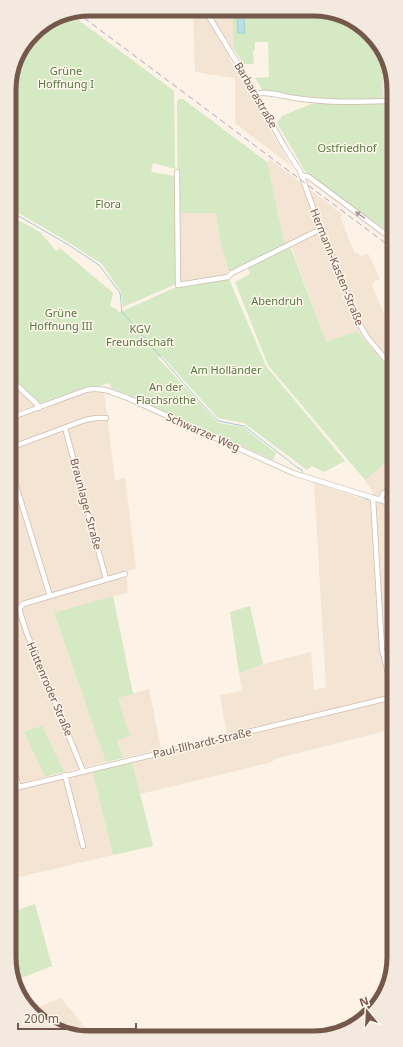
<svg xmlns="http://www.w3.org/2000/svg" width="403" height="1047" viewBox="0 0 403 1047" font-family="'Noto Sans',sans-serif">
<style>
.residential{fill:#f3e4d4}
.industrial{fill:#ece5df}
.green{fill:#d4e9c4}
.water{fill:#bae0e5;stroke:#a1d0d6}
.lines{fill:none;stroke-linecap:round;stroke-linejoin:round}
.stream{stroke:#a1d0d6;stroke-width:1}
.minor-casing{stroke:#cfbcaf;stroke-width:6}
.minor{stroke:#fff;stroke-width:4.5}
.rail{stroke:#b4a4c5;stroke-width:1;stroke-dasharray:6 4;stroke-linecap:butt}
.oneway{fill:#ac9b93}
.labels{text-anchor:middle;stroke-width:3;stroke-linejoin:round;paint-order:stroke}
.park-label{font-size:11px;fill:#557943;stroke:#fef6eb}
.street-label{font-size:11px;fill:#74584b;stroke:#fef6eb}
.rim{fill:none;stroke:#74584b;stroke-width:5}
</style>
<rect width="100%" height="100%" fill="#fcf2e5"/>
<!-- residential -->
<path class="residential" d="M193,10H232L234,49L229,58L291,166L235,123V78L195,72Z
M270,159L343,215L340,217L354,252L362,256L367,254L369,255L380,279L374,281L372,286L387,321L392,320V373L357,331L326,342L291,246H285L267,162Z
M178,213H216L220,241L229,271L225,275L212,281L176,287Z
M10,376L36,400L41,403L10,414Z
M90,389L104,391L115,481L125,478L136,568L126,572L128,593L113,596L54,614L106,762L64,772L41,726L24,732L45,777L11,786L10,421L50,407V403Z
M392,457L393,729L274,759L272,762L140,794L132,762L228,741L220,695L242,691L239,673L263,664L311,652L314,690L326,687L314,483L370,501L373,492L365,480Z
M149,689L161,749L123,758L117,739L130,736L118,698Z
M92,771L113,855L15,878L11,856V792Z
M61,998L92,1036H75L47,1023L38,1007Z"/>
<!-- industrial -->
<path class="industrial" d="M383,56L391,69V100H382Z"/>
<!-- green -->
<path class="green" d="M232,10L329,11L370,33L383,56L382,100H326L292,97L262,90L255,78L269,77L268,42H255V50L253,51L254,64H243L234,49Z
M69,13L174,91L175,169L153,163L151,172L175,176L176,284L123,307L121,292L102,264L68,242L10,208L9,85L17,54L36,29L59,15Z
M179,99H183L267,162L285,246L229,271L220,241L216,213H178L177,102Z
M391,103L392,235L305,171L277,123L282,116L311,104Z
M10,216L40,232L56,251L60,248L113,293L110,306L118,310V312L123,311L176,287L229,279L266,366L345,461L324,472L312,466L307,470L244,423L218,418L162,356L158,358L218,423L243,427L276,453L273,460L111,388L110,383L99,386H90L41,403L36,400L10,376Z
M290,246L326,342L357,331L392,373V457L365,480L268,365L235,282L250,274L247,267Z
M113,596L133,694L118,698L130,736L117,740L123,758L106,762L54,613Z
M250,606L263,664L239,673L230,612Z
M41,726H42L64,772L45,777L24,732Z
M132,762L153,846L113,855L92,771Z
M35,904L52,966L14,981L12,978V912Z"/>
<!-- water -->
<path class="water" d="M237,18H244L245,33H238Z"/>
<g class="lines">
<!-- stream -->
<path class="stream" d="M10,211L67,244L99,265L120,293L122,312L199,401L218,421L244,426L298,468L302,470V473
M311,481L317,483
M359,496L369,500
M380,503L393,507"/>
<!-- minor casing -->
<g class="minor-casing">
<path id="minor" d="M205,10L250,84L284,146L300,171L317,219L360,325L367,337L392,367
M256,94C265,90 285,97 295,98C327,103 359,102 391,101
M177,172L178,285L228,277L232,273L321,229
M301,175L309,177L392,239
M10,379L36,403L39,408
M10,418L86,390C102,386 116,394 130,399L293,473L393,504
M65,428L106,579
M10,448L85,420L96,418H106
M10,466L50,596
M373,498L382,649L393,693
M380,500L383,494L392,486
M11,762L19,787
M83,771L27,634L19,609L23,604L125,574
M65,775L83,846
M11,789L393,697"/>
</g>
<!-- minor -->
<use href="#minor" class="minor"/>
<!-- rail -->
<path class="rail" d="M76,12L392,248"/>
</g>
<!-- one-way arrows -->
<defs><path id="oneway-solid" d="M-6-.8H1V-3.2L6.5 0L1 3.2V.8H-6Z"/></defs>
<use class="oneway" href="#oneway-solid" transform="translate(360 215) rotate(-145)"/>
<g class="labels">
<!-- park labels -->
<g class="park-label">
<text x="66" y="75">Grüne<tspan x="66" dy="13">Hoffnung I</tspan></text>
<text x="347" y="152">Ostfriedhof</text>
<text x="108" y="208">Flora</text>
<text x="277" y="305">Abendruh</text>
<text x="61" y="317">Grüne<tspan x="61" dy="13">Hoffnung III</tspan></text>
<text x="140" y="333">KGV<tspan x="140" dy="13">Freundschaft</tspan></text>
<text x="226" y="374">Am Holländer</text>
<text x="166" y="391">An der<tspan x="166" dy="13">Flachsröthe</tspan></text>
</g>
<!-- street labels -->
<g class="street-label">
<text transform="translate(256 95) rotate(60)" y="4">Barbarastraße</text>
<text transform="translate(337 267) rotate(68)" y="4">Hermann-Kasten-Straße</text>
<text transform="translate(203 432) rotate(24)" y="4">Schwarzer Weg</text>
<text transform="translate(86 504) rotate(75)" y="4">Braunlager Straße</text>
<text transform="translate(50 689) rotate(67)" y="4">Hüttenroder Straße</text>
<text transform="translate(202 743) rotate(-13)" y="4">Paul-Illhardt-Straße</text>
</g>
</g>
<!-- crop -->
<path d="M0 0H403V1047H0ZM90 16H313A74 74 0 0 1 387 90V957A74 74 0 0 1 313 1031H90A74 74 0 0 1 16 957V90A74 74 0 0 1 90 16Z" fill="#f3e9de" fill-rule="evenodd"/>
<path class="rim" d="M90 16H313A74 74 0 0 1 387 90V957A74 74 0 0 1 313 1031H90A74 74 0 0 1 16 957V90A74 74 0 0 1 90 16Z"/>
<!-- north arrow -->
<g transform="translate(367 1011) rotate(342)" stroke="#fef6eb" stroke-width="3" paint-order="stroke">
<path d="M0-3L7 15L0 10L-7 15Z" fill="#74584b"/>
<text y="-6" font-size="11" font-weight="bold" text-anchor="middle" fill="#74584b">N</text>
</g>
<!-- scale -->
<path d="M18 1023v6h118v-6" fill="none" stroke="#74584b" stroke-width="2"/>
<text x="24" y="1023" font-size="12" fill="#74584b" stroke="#fef6eb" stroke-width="3" paint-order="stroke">200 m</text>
</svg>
